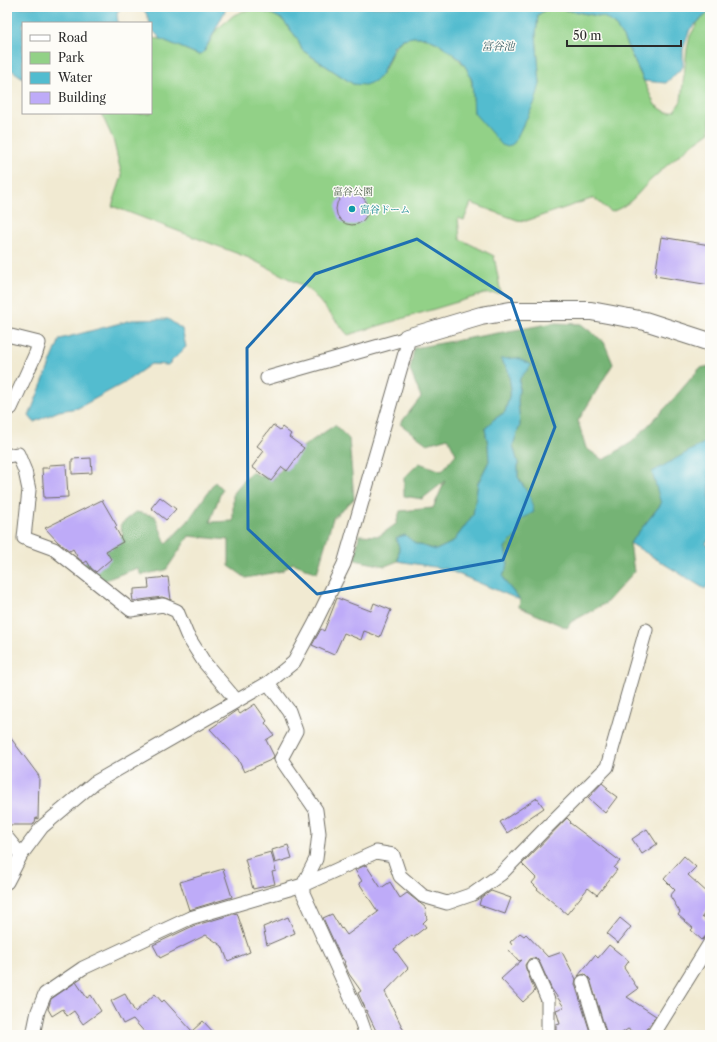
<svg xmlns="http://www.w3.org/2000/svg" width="717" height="1042" viewBox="0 0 717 1042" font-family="'Libre Caslon Text','Noto Serif JP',serif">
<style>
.green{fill:#92d187;stroke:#5e7e59}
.forest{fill:#75b374;stroke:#506f50}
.water{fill:#52bccf;stroke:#3e747d}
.building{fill:#beabf8}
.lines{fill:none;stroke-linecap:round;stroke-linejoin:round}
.street-casing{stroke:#706e65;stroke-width:15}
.secondary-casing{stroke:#706e65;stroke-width:20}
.street{stroke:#fff;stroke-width:13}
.secondary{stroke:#fff;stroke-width:18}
.marked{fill:none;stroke:#1f6fb2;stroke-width:3;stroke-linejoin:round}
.culture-dot{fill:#0f9aa8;stroke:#fdfcf7;stroke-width:1.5}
.labels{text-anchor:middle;stroke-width:3;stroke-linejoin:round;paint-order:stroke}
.park-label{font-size:10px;fill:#4a5d47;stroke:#fdfcf7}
.culture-label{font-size:10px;fill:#0d838f;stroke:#fdfcf7;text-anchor:start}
.water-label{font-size:11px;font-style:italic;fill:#395e64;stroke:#fdfcf7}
</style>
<rect width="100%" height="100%" fill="#fdfcf7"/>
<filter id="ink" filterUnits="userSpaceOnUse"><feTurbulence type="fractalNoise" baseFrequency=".025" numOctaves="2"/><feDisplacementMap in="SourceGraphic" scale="8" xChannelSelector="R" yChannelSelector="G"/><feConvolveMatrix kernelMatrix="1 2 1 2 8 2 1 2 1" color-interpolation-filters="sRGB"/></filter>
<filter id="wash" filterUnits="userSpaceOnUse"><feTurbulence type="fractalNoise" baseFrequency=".012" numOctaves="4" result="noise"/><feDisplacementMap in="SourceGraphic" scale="16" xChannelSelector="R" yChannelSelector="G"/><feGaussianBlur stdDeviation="0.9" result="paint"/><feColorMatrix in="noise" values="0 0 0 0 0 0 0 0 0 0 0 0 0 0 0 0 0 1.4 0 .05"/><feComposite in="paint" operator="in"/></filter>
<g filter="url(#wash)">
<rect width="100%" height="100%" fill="#f1ead2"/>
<!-- green -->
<path class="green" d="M549,7L604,17L614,24L623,37L655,105L666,112H671L675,110L681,101L687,49L690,36L698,22L710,11V132C689,146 670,162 652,179C636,194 633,204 611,212L594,198L526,221L517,220L471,203L464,220L458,218L460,239L494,256L501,293L484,294L348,335L309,289L249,258L112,206L122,176L113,139L101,113H151V38L161,39L199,55L204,52L216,30L234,15L243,11L255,10L272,14L283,20L297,38L302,50L353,84C360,83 368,83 374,81C388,75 388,50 401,41C421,26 458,53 468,71C474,83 473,99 474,113L540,84L536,35L538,15Z"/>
<!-- forest -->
<path class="forest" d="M554,323L581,324L604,342L613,364L578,421L586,448L603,460L632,442L668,405L700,368L710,366L709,440L685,454L661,504L630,543L634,572L606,603L571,622L567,628L519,607L520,600L506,583L503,576L508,565L505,547L518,534L520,520L530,497L518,477V463L513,445L520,425L518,401L520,378L508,370L511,389L505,412L493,420L485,429L488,445L489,461L478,483L473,515L453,542L436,550L396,538L399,547L398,561L385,566L355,560L359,535L379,536L396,524L400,511L433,508L445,481L422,499L404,496V478L419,463L442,471L456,454L448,438L427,444L400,424L421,397L410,370L414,348Z
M335,425L349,439L354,499L333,518L317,573L293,563L282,571L246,578L229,566V540L189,536L166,570L141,575L137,568L100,582L88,572L84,562L123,535L120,525L136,512L155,516L166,544L188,521L215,482L222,489L210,522L233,521V493L251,472L272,480L301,448Z"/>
<!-- water -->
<path class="water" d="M7,7H121L117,14L118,23H23V78L7,67Z
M141,7H227L204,52L199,55L161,39L153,31L146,13Z
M251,7H710V11L690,29L683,49V67L666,83L644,81L623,37L614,24L604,17L549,7L538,15L536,35L540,84L535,102L514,143L508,147L502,145L474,113L472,81L468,71L461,60L440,44L424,37H413L403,39L394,46L381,75L375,81L365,85L353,84L302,50L297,38L283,20L272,14L255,10Z
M168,319L182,329L186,347L168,365L151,364L124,383L78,408L59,411L34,422L29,416L60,339L132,320Z
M517,358L532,365L520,378L518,401L520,425L513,445L518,463V477L530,497L534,512L520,520L518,534L505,547L508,565L503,576L506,583L520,600L446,569L398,561L399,547L396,538L405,535L416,544L436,550L453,542L473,515L478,483L489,461L488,445L485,429L493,420L505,412L511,389L508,370L500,359Z
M710,435V538L706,543L710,550V582L705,589L630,543L661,504L652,472L709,440Z"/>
<g id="blocks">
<!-- building -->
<path class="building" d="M336 209a16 16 0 1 1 32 0a16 16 0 1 1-32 0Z
M661,237L710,245V285L655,276Z
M273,425L280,430L282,427L291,434L289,437L304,448L287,471L282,467L271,481L252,467L264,451L257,446Z
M91,458L92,473L72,474V459Z
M66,464L68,497L44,498L42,468H49V465Z
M160,497L176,509L166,520L151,508Z
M102,500L117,526L115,527L123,542L106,551L111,559L96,572L91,568L87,561L84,563L78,558L73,549L70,551L58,542L45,528Z
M168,577L171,600L162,597L133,601L132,594H134V589L149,588L148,579Z
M337,598L371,611L374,603L391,610L380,637L364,631L361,640L344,633L334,655L312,645L321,629L324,631Z
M255,704L267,721L265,723L274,735L266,740L274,756L273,759L244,772L238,759L210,729L237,710L240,714Z
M7,733L39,776L38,819L36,818L35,822L33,825H11L7,821Z
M602,783L608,788L606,789L617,797L605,813L588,798Z
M537,798L544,808L507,833L500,822Z
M567,818L571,822L570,823L620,861L614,868L617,870L597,895L588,888L567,914L537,889H538L532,883L536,878L522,864Z
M647,829L657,844L642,854L632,839Z
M288,845L292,858L275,863L272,850Z
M271,852L276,871L272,872L275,884L253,889L245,859Z
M684,856L696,867L688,875L710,895V905L702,917L710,924V931L702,940L691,930L693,928L678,915L680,912L670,896L675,890L664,879Z
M366,865L381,888L390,882L400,898L407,893L425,907L427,919L423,923L426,927L413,937L412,935L394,949L408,968L385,992L406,1035H378L358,993L361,991L349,974L344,963L345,962L340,955L323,918L332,914L341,929L342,928L347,935L378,912L359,883L362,881L355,870Z
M223,869L232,897L189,910L180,882Z
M491,891L511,898L505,914L479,905L481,898Z
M237,913L250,952L228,961L222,946L206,935L160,958L153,945L193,926Z
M288,917L295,933L267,945L263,927Z
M620,918L631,927L618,943L607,934Z
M520,933L524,936L526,934L548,957L562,952L576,979L575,984L591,1035H556V1025L560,1024L556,1010L564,1007L551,988L540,963L537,959L533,958L529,959L525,965L526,969L535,991L523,1002L501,979L522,960L519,961L508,949L512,945L510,942Z
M609,945L629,961L624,968L638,989L627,997L656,1016L643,1035H638L628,1029L619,1035H607L590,979L585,974L578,976L595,955L598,958Z
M76,982L87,998L91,995L101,1011L83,1024L74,1011L67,1016L63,1009L52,1016L48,1009L51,999Z
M125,994L135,1012L155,994L162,1002L164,1000L192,1031L203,1021L216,1035H147L133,1019L123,1024L111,1001Z"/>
</g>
</g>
<g filter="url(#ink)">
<use href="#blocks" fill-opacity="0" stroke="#706e65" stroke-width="1"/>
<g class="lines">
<!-- street casing -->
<g class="street-casing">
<path id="street" d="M7,335L39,343L36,353L11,408L7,410
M7,456L18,454L25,471L29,490L24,538L54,549L131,610L163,605L177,611L187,635L204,662L237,701
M268,683L289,711L296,731L281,759L316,810L319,833L316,859L303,885V893L360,1018L366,1035
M7,838L21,855
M7,882L21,855L42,827L94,783L268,683L294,662L315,623L344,564L407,346V338L267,378
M533,966L548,1000V1035
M583,982L599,1035
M33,1035L38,1011L45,994L83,968L190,918L303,885L376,852L393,855L400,876L423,896L447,903L473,894L501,874L541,833L607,767L646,630
M653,1035L710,943"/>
</g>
<!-- secondary casing -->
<g class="secondary-casing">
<path id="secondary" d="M407,338L481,316L510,311H591L645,321L710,342"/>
</g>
<!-- street -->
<use href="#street" class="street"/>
<!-- secondary -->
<use href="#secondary" class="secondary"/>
</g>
</g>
<!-- marked area -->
<path class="marked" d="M417,239L511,299L555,427L503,560L317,594L248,529L247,348L315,274Z"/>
<!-- markers -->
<circle class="culture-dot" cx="352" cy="209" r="4"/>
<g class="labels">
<!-- park labels -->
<g class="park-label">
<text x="353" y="195">富谷公園</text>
</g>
<!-- culture labels -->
<g class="culture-label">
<text x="360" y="213">富谷ドーム</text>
</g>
<!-- water labels -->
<g class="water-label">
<text x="498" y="50">富谷池</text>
</g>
</g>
<!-- margin -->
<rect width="717" height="1042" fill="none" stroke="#fdfcf7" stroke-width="24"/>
<!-- legend -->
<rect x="22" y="22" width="130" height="92" fill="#fdfcf7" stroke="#a9a8a5"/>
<rect x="30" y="35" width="20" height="6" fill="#ffffff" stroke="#a9a8a5"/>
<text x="58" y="42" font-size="12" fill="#2b2b2b">Road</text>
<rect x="30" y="52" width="20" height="12" fill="#92d187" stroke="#a9a8a5"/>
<text x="58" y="62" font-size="12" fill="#2b2b2b">Park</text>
<rect x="30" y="72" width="20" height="12" fill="#52bccf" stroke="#a9a8a5"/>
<text x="58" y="82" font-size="12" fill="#2b2b2b">Water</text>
<rect x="30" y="92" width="20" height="12" fill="#beabf8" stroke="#a9a8a5"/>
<text x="58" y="102" font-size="12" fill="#2b2b2b">Building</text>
<!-- scale -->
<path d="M567 40v6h114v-6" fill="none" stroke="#2b2b2b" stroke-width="2"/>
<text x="573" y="40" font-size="12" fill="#2b2b2b" stroke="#fdfcf7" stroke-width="3" paint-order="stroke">50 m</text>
</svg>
